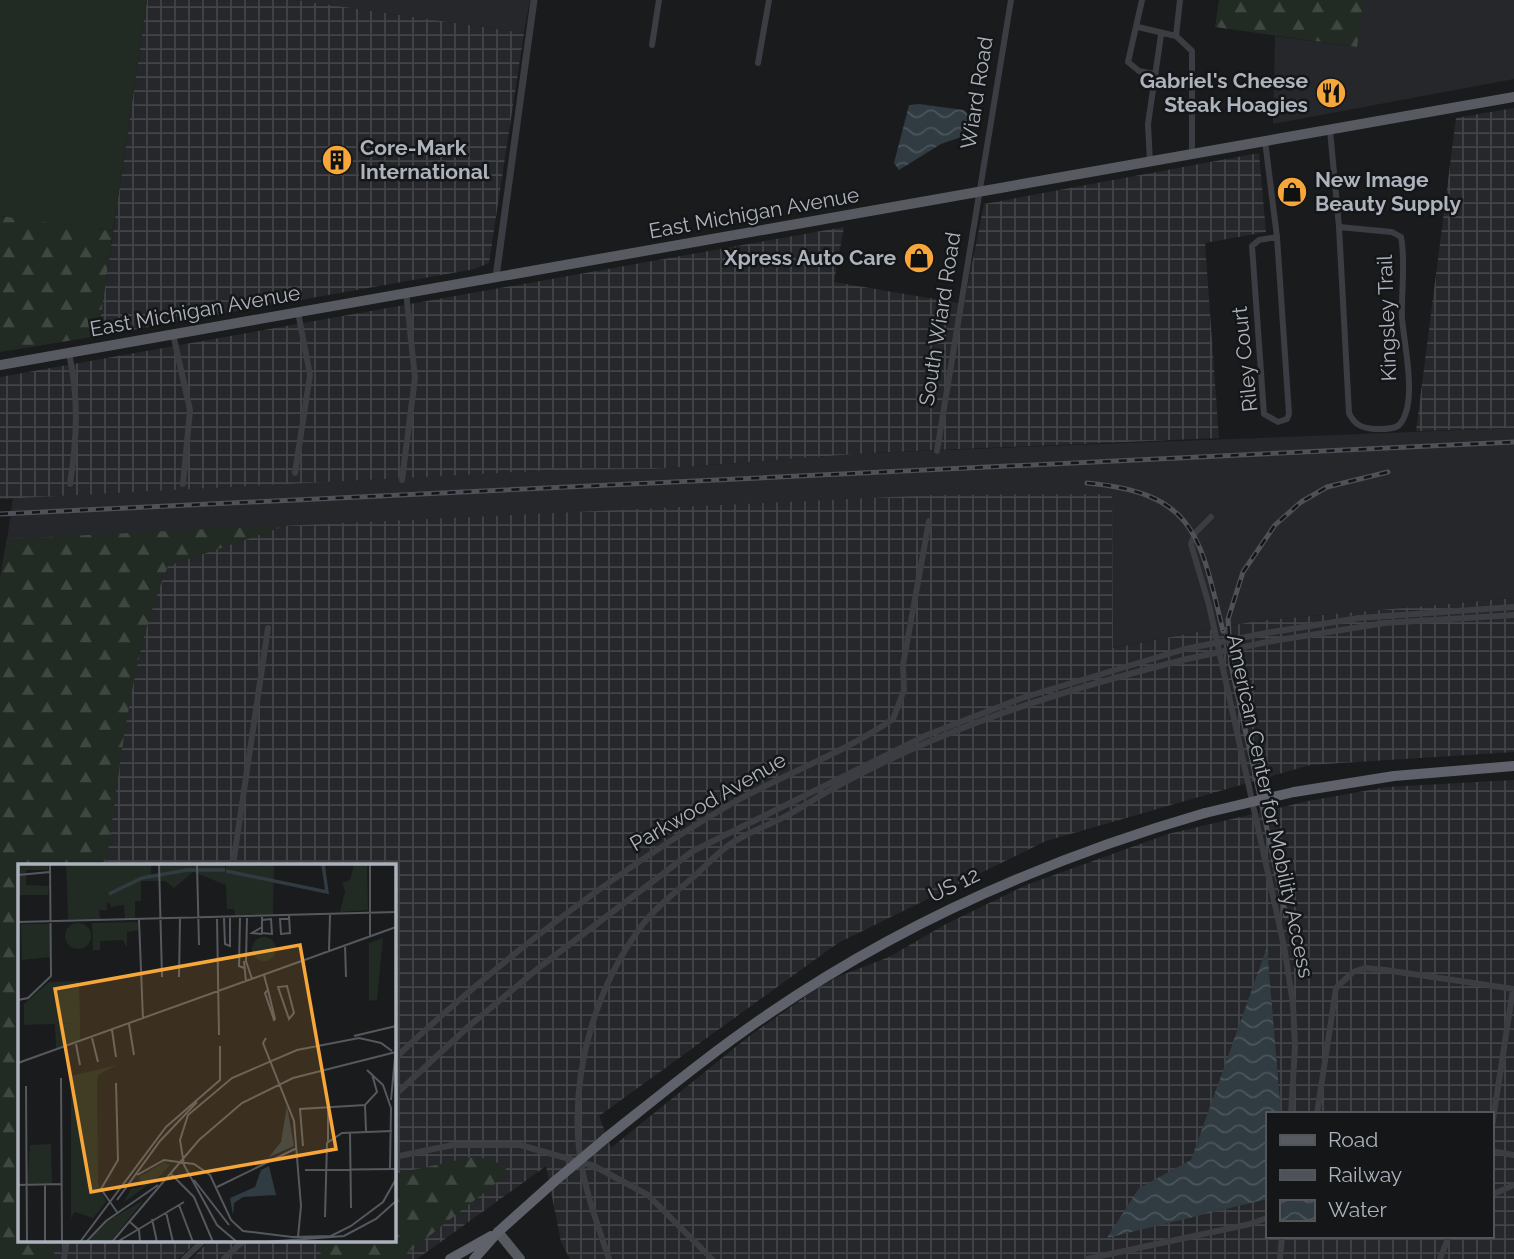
<svg xmlns="http://www.w3.org/2000/svg" width="1514" height="1259" viewBox="0 0 1514 1259" font-family="Raleway,sans-serif">
<style>
.built{fill:#26272a}
.industrial{fill:url(#industrial-grid);fill-rule:evenodd}
.grass{fill:#222b23}
.forest{fill:url(#forest-firs)}
.water{fill:url(#water-waves)}
.lines{fill:none;stroke-linecap:round;stroke-linejoin:round}
.minor{stroke:#3b3d42;stroke-width:6}
.tertiary{stroke:#3b3d42;stroke-width:7}
.primary{stroke:#575a61;stroke-width:10}
.trunk{stroke:#5f626a;stroke-width:10}
.rail-casing{stroke:#4e5157;stroke-width:5}
.rail{stroke:#151618;stroke-width:2.5;stroke-dasharray:8;stroke-linecap:butt}
.minor-bridge{stroke:#3b3d42;stroke-width:6}
.trunk-bridge{stroke:#5f626a;stroke-width:10}
.labels{text-anchor:middle;stroke-width:5;stroke-linejoin:round;paint-order:stroke}
.poi-label{font-size:21px;font-weight:bold;fill:#adb3bd;stroke:#151618;text-anchor:end}
.street-label{font-size:21px;fill:#adb3bd;stroke:#151618}
.inset-river{fill:none;stroke:#303b42;stroke-width:3.5}
.inset-road{fill:none;stroke:#55585d;stroke-width:2}
.view{fill:#f7a639;fill-opacity:0.15;stroke:#f7a639;stroke-width:3.5}
.inset-edge{fill:none;stroke:#adb3bd;stroke-width:3.5}
</style>
<defs>
<pattern id="industrial-grid" width="8" height="8" patternUnits="userSpaceOnUse" patternTransform="scale(1.75)"><rect width="8" height="8" fill="#26272a"/><path d="M0 4h8M4 0v8" fill="none" stroke="#434447"/></pattern>
<pattern id="forest-firs" width="22" height="20" patternUnits="userSpaceOnUse" patternTransform="scale(1.75)"><rect width="22" height="20" fill="#222b23"/><path d="M5 1l3.5 6h-7zM16 11l3.5 6h-7z" fill="#3f4741"/></pattern>
<pattern id="water-waves" width="16" height="10" patternUnits="userSpaceOnUse" patternTransform="scale(1.75)"><rect width="16" height="10" fill="#303b42"/><path d="M0 5q4-4 8 0t8 0" fill="none" stroke="#4b555b"/></pattern>
</defs>
<rect width="100%" height="100%" fill="#1a1b1d"/>
<!-- built -->
<path class="built" d="M295,0H530L524,33Z
M1364,0H1514V79L1273,124L1275,36L1356,47Z
M1514,428V598L1256,621L1112,648V494L7,539L13,498L556,470L655,469L869,453Z"/>
<!-- industrial -->
<path class="industrial" d="M147,0H296L524,33L489,263L475,269L98,336Z
M1514,108V428L1416,431L1456,118Z
M1259,153L1266,232L1205,243L1219,438L869,453L655,469L556,470L0,499V377L844,227L834,282L964,304L984,204Z
M1112,494L1113,648L1256,621L1514,598V752L1310,765L1046,841L838,943L599,1116L611,1148L748,1037L816,989L837,977L889,957L946,924L1026,885L1168,834L1308,801L1387,787L1514,780V1259H570L561,1242L546,1166L417,1259H191L210,1240H394V865H19V1240H199L178,1259H0V578L7,539L934,495ZM1267,1114H1491V1236H1267Z"/>
<!-- grass -->
<path class="grass" d="M0,0H147L113,231L0,216Z"/>
<!-- forest -->
<path class="forest" d="M1219,0H1364L1357,47L1215,27Z
M0,216L113,231L98,336L0,352Z
M289,525L168,566C129,659 121,766 106,865H19V1240H54V1259H0V578L7,539Z
M472,1157L491,1159L506,1168L505,1176L400,1259H323L315,1240H394V1174Z"/>
<!-- water -->
<path class="water" d="M919,104L964,110C972,117 969,128 964,136L941,144L899,170L894,163L909,105Z
M1267,947L1281,1114H1267V1199L1107,1238L1139,1188L1191,1160Z"/>
<g class="lines">
<!-- minor -->
<path class="minor" d="M1142,0L1128,62L1139,71L1155,74
M1180,0L1176,36L1192,51V155
M1138,27L1176,36
M652,45L659,0
M758,63L769,0
M1153,84L1192,87
M1330,130L1339,227
M1265,141L1277,237L1289,414L1287,419L1278,422L1264,414L1252,246L1259,240L1277,237
M1150,162L1148,124L1161,35
M1339,227L1392,232L1401,237C1406,263 1401,291 1402,318C1404,345 1418,402 1400,424C1396,430 1380,429 1374,429C1361,428 1354,424 1349,413Z
M173,334L190,410L183,484
M69,353C79,399 77,438 70,484
M937,451L1011,0
M295,473L310,375L298,312
M402,480L415,378L406,292
M1211,517L1195,533L1191,544L1209,605L1284,946L1293,1004L1295,1047L1291,1114
M1266,633L1359,618L1514,607
M1267,642L1385,623L1514,615
M233,865L268,628
M394,1059C495,964 604,879 724,808C778,776 841,755 893,719L904,690L903,665L929,521
M394,1096L468,1027L541,966L693,851L927,735L1022,698L1185,649
M1317,1114L1336,988L1353,972L1365,968L1385,970L1514,989
M1491,1133L1513,989
M1491,1151L1514,1155
M394,1157L453,1145H520
M648,1195L712,1259
M1491,1195L1514,1185
M64,1259L67,1240
M184,1259L204,1240
M224,1259L244,1240
M609,1259C596,1220 580,1178 578,1136C574,1063 597,987 640,928C654,909 672,895 690,880C703,869 715,855 729,845C749,831 774,824 795,811C915,736 1050,693 1187,659
M1087,1259L1250,1224L1267,1218
M1280,1259L1282,1236
M1440,1259L1449,1236"/>
<!-- tertiary -->
<path class="tertiary" d="M496,277L534,0"/>
<!-- primary -->
<path class="primary" d="M0,365L1514,97
M498,1232L520,1259"/>
<!-- trunk -->
<path class="trunk" d="M1294,792L1394,776L1514,766
M606,1138C659,1096 711,1053 767,1015C901,923 1049,858 1205,813
M450,1259L491,1236
M474,1259L498,1232L555,1181"/>
<!-- rail casing -->
<g class="rail-casing">
<path id="rail" d="M1087,483C1196,493 1200,536 1223,631
M0,514L1514,442
M1286,916L1231,665L1228,619L1243,572L1275,525L1301,502L1327,487L1388,472"/>
</g>
<!-- rail -->
<use href="#rail" class="rail"/>
<!-- minor-bridge -->
<path class="minor-bridge" d="M1185,649L1266,633
M1187,659L1267,642
M520,1145L594,1166L648,1195"/>
<!-- trunk-bridge -->
<path class="trunk-bridge" d="M1205,813L1294,792
M555,1181L606,1138"/>
</g>
<!-- icons -->
<defs>
<g id="restaurant-disc" transform="scale(1.575)"><circle r="9.5" fill="#f7a639" stroke="#151618"/><path d="M-5-6h1v4h1v-4h1v4h1v-4h1v5L-1.5 .5V6h-2V.5L-5-1ZM5-6V6H3V1.5H1.5Q1.5-4 5-6Z" fill="#111"/></g>
<g id="building-disc" transform="scale(1.575)"><circle r="9.5" fill="#f7a639" stroke="#151618"/><path d="M-4-6H4V6H1V3H-1V6H-4ZM-2.5-4.3h1.7v1.8h-1.7ZM.8-4.3h1.7v1.8H.8ZM-2.5-1h1.7V.8h-1.7ZM.8-1h1.7V.8H.8Z" fill="#111"/></g>
<g id="shop-disc" transform="scale(1.575)"><circle r="9.5" fill="#f7a639" stroke="#151618"/><path d="M-5-2.5h2.3a2.7 3.5 0 0 1 5.4 0H5L5.5 6h-11ZM-1.5-2.5h3a1.5 2.3 0 0 0-3 0Z" fill="#111"/></g>
</defs>
<g fill-rule="evenodd">
<use href="#restaurant-disc" x="1331" y="93"/>
<use href="#building-disc" x="337" y="160"/>
<use href="#shop-disc" x="1292" y="192"/>
<use href="#shop-disc" x="919" y="258"/>
</g>
<g class="labels">
<!-- poi labels -->
<g class="poi-label">
<text x="1308" y="88">Gabriel's Cheese<tspan x="1308" dy="24">Steak Hoagies</tspan></text>
<text x="360" y="155" text-anchor="start">Core-Mark<tspan x="360" dy="24">International</tspan></text>
<text x="1315" y="187" text-anchor="start">New Image<tspan x="1315" dy="24">Beauty Supply</tspan></text>
<text x="896" y="265">Xpress Auto Care</text>
</g>
<!-- street labels -->
<g class="street-label">
<text transform="translate(977 93) rotate(-81)" y="7">Wiard Road</text>
<text transform="translate(754 213) rotate(-10)" y="7">East Michigan Avenue</text>
<text transform="translate(195 311) rotate(-10)" y="7">East Michigan Avenue</text>
<text transform="translate(1387 318) rotate(-92)" y="7">Kingsley Trail</text>
<text transform="translate(940 319) rotate(-81)" y="7">South Wiard Road</text>
<text transform="translate(1245 359) rotate(-96)" y="7">Riley Court</text>
<text transform="translate(708 802) rotate(-30)" y="7">Parkwood Avenue</text>
<text transform="translate(1270 806) rotate(78)" y="7">American Center for Mobility Access</text>
<text transform="translate(954 885) rotate(-26)" y="7">US 12</text>
</g>
</g>
<!-- overview -->
<g transform="translate(18 864)">
<rect width="378" height="378" fill="#1a1b1d"/>
<path d="M0,0H30L31,6H8V21L31,22L30,31H0ZM66,8L68,26H88L89,46H81L82,55H50L49,21ZM120,58V66L109,68V84L105,76L82,77V86H75L74,59ZM47 72a13 13 0 1 1 26 0a13 13 0 1 1-26 0ZM3,60H32L33,93L4,96ZM61,117L62,159L6,161V140L31,118ZM33,280L34,319L9,320L12,281ZM126,336L92,378H70L88,358Z" fill="#222b23"/>
<path d="M122,0H133V11H142V0H206L208,6L256,0L255,50L217,52L216,45H209L208,21L175,8L156,24L147,17H123V37L89,39L86,26L122,11ZM349,0L350,46L322,48L327,27L324,19L332,16L336,1ZM234 85a12 12 0 1 1 24 0a12 12 0 1 1-24 0ZM365,74L359,136L351,137V79ZM62,159V176L38,185L37,160ZM99,201L80,211L79,218L80,320L88,338L75,354L57,348L53,354V212ZM146,298L152,301L142,312L106,338L113,325L125,322L121,313Z" fill="#222b23"/>
<path d="M122,0L123,37H117V55H107L106,41L93,43L88,27L75,29L49,21L48,1H33ZM208,0H241L242,13L208,6Z" fill="#222b23"/>
<path d="M269,242L276,282L251,293L263,278ZM251,302L258,331L225,333L216,339L215,351L212,334L237,323L243,306Z" fill="#303b42"/>
<path class="inset-river" d="M208,7L309,28L305,0M91,30L124,14L169,6H207"/>
<path class="inset-road" d="M141,0L144,113M179,0L181,81M352,0V72M0,11L32,8M271,52L272,69L263,70L262,55H271M244,53V69L254,70L253,55L244,56M206,54L207,80L212,82V54M222,54L221,102L226,104M229,54L228,97L234,115M199,55L201,171M121,56L125,155M0,58L378,48M244,63L234,69L244,70M327,81L328,113M311,87L312,51M226,97L228,118M246,111L250,126L257,155L256,156L247,129L250,126M161,113L162,55M269,122L276,149L271,155L260,123ZM0,136L10,134L33,112L32,0M111,160L116,191M94,166L98,193M336,172L378,162M74,174L80,198M248,174L245,179L276,257L283,342L280,373M58,180L62,201M0,199L378,63M349,206L365,221L373,244L372,305M43,214L44,378M98,219L100,296L83,325L99,348M8,222L9,378M373,236L378,183M347,241L348,267M332,268L333,344M310,278V241M285,282L282,245L347,241L359,228L354,210M287,306L378,305M153,310L176,333L195,378M119,311L146,296L176,300L192,311L213,356L225,367L274,373L313,372L333,362L365,338L378,315M176,316L211,361M27,320V378M0,321L43,320M199,323L279,284M99,336L142,277L179,238M161,341L175,378M148,348L155,378M307,353L309,279L324,269L374,267M134,355L139,378M112,358L121,366L122,378M62,378L148,263L202,216V182M68,378L88,357L140,321M94,378L181,276L224,239L275,214L378,188M99,378L166,338M219,378L199,361L166,301L162,276L170,251L214,214L279,186L341,174L363,179L374,187M247,378L326,372L358,355L378,337"/>
<path class="view" d="M282,81L318,285L73,328L37,125Z"/>
<rect width="378" height="378" class="inset-edge"/>
</g>
<!-- legend -->
<rect x="1266" y="1112" width="228" height="126" fill="#151618" stroke="#52555a" stroke-width="2"/>
<rect x="1280" y="1135" width="35" height="10" fill="#575a61" stroke="#52555a" stroke-width="2"/>
<text x="1328" y="1147" font-size="21" fill="#adb3bd">Road</text>
<rect x="1280" y="1170" width="35" height="10" fill="#4e5157" stroke="#52555a" stroke-width="2"/>
<text x="1328" y="1182" font-size="21" fill="#adb3bd">Railway</text>
<rect x="1280" y="1200" width="35" height="21" fill="url(#water-waves)" stroke="#52555a" stroke-width="2"/>
<text x="1328" y="1217" font-size="21" fill="#adb3bd">Water</text>
</svg>
